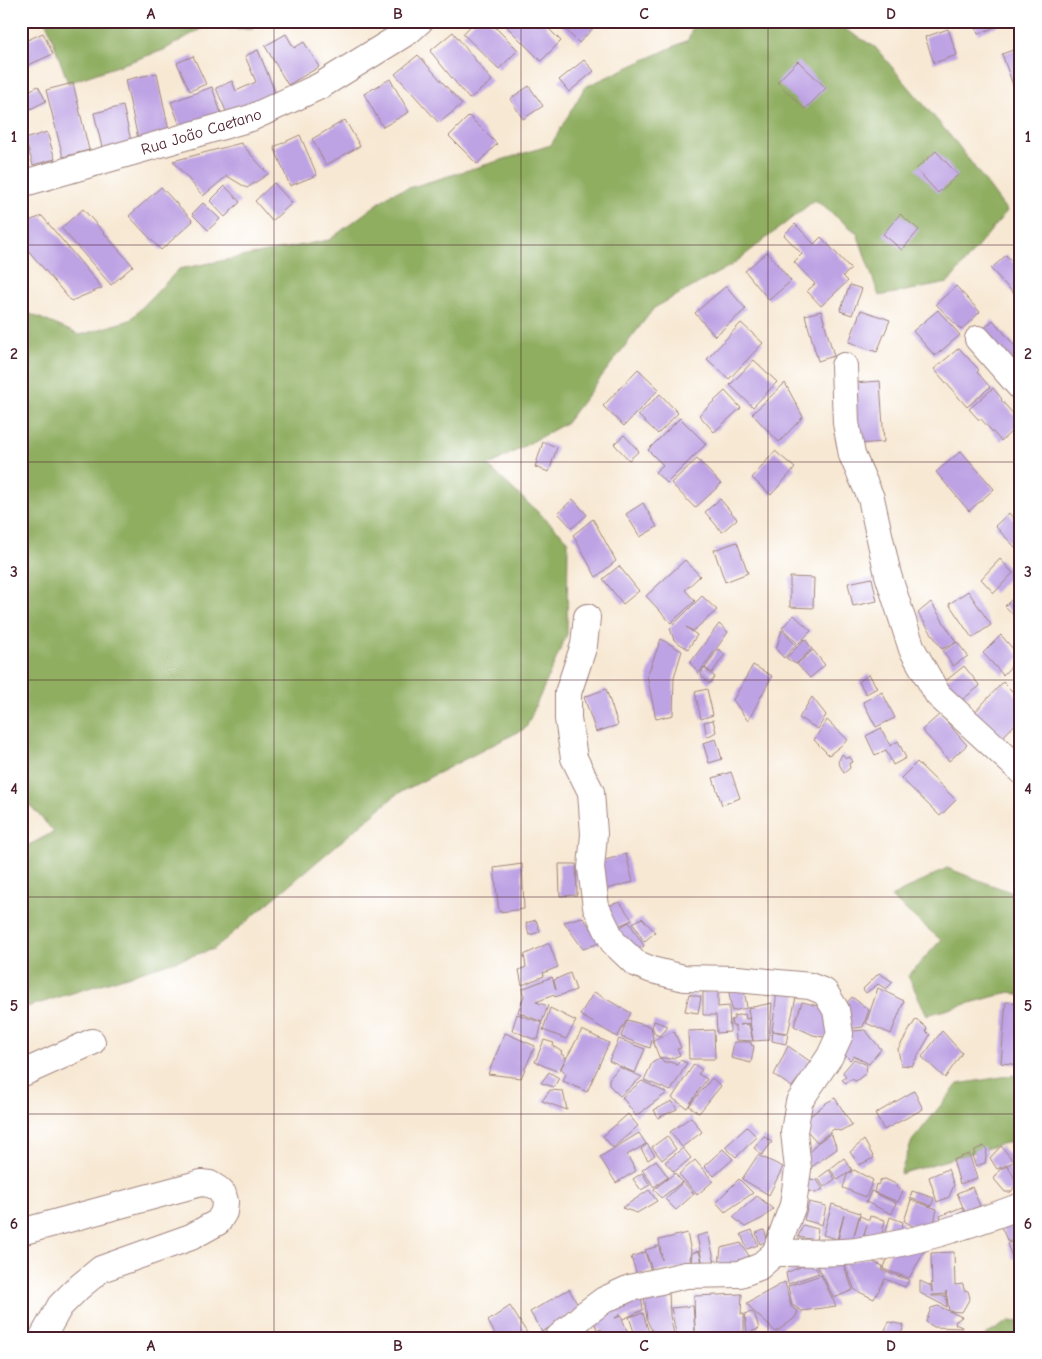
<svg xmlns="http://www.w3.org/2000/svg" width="1042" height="1359" viewBox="0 0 1042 1359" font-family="'Comic Neue',sans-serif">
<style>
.forest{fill:#8fae61;stroke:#6c6646}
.building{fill:#bda2e4}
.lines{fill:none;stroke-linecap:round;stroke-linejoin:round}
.minor-casing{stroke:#a0847f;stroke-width:28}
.minor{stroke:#fff;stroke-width:26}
.grid{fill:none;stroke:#4a1f2b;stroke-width:1;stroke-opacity:0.55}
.labels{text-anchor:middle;stroke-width:5;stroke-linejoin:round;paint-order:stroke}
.street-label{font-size:16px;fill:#4a1f2b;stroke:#fff}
.neatline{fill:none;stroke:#4a1f2b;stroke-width:2}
.grid-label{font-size:16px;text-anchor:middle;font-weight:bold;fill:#4a1f2b}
</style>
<rect width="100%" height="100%" fill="#fff"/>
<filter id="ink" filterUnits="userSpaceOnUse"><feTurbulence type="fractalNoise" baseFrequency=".02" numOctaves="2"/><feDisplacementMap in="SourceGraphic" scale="10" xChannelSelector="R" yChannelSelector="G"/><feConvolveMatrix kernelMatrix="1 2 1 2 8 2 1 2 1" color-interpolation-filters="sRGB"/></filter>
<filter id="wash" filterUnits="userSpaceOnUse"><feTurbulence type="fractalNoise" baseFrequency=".0096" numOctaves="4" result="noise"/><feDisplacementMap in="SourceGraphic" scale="20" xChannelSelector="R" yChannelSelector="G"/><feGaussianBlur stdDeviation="1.12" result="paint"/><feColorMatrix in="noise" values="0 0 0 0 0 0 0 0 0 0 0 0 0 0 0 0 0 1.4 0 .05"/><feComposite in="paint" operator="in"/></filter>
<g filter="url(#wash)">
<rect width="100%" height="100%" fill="#f7e8d3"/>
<!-- forest -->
<path class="forest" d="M46,21H249L253,29L204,27L164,50L68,83Z
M695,21H831L875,47L958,145L1007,211L948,283L879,296L857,233L815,200L732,265L654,308L566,423L488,466L568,540L567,634L526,728L397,794L214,949L21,1009V849L54,832L21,795V649L23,648L21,646V310L80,335L130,320L179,269L329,240L392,193L551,145L585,87L688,40Z
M947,868L1021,896V995L1010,992L927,1015L908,976L941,940L891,897Z
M1021,1074V1142L1005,1143L900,1174L912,1141L958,1084Z
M1009,1321L1021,1322V1338H981Z"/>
<g id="blocks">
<!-- building -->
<path class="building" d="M475,21H489L518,50L499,69L463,34Z
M511,21H541L561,41L541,61L506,26Z
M557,21H593L596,25L579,43Z
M974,21H1010L978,34Z
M948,29L957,55L934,63L925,37Z
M453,32L492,81L469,99L430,51Z
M43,33L53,54L24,67L21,60V43Z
M286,34L294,48L304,42L319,67L288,85L265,46Z
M1021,47V86L1014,88L1002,54Z
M258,50L277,97L228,116L216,88L232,81L236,91L256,82L245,56Z
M418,55L462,104L439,123L395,74Z
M193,56L206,84L190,91L177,63Z
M584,60L594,71L569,92L559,80Z
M798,61L826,88L805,109L777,82Z
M157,73L170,136L139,143L125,80Z
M390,79L409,112L383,127L364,94Z
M73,83L89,150L63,157L46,90Z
M38,86L46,101L21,114V95Z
M529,86L543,106L523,119L510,99Z
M212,87L222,116L182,131L171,102Z
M123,106L132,145L103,152L94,113Z
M469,116L497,144L477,164L449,136Z
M345,120L360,146L326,165L312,139Z
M47,132L55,159L33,165L25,139Z
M300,135L317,175L290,186L274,147Z
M241,143L268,174L247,188L227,176L203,196L173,161Z
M936,151L958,175L938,193L916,169Z
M274,183L292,203L272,221L255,201Z
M225,186L240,202L225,217L210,201Z
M161,187L193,221L161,250L129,216Z
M203,203L220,219L208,230L192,214Z
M83,209L133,266L111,285L61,228Z
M900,214L919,230L902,250L883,234Z
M42,216L102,288L71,301L21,242V224Z
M795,224L814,244L821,237L851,269L843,276L848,281L821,306L807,291L815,284L794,262L802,254L784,235Z
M767,252L791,281L769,300L745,271Z
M1006,255L1021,271V292L1016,296L991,269Z
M850,285L862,289L852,315L840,311Z
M726,286L746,309L715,336L695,313Z
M956,286L980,312L961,330L936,304Z
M861,310L890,320L877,352L849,342Z
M938,310L960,335L935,356L913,331Z
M821,311L834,356L818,361L805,315Z
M993,320L1021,353V384L978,334Z
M741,323L763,343L729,379L707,359Z
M959,348L979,370L977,372L990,387L967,407L934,369Z
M754,360L777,382L753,407L730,385Z
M638,369L659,389L624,426L603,406Z
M880,381L884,442L858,444L854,383Z
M785,383L803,417L779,442L752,414Z
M993,388L1002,399L1001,400L1021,423L1001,441L980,418L979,420L969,409Z
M725,391L741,408L714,432L699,415Z
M660,394L678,413L658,434L638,415Z
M680,418L706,444L667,483L655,472L663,465L648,450Z
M624,435L639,451L629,460L614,444Z
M543,442L557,447L549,472L535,467Z
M775,451L795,468L771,495L752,478Z
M961,451L994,489L969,511L936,472Z
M697,459L721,484L695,508L671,483Z
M573,499L587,515L572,528L558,513Z
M720,499L737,519L722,532L705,512Z
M643,503L657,527L640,537L626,514Z
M1009,513L1021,529V544L1016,548L995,526Z
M593,519L616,561L596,577L573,535Z
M737,542L748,573L725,582L714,550Z
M1000,559L1013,573L994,593L981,579Z
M685,560L700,576L685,590L695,601L671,623L646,596Z
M619,566L639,591L623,604L603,579Z
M790,577L814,578L813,608L790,607Z
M872,578L877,601L853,606L848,583Z
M1021,590V623L1005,606Z
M968,591L991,625L972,638L949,604Z
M702,596L717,610L693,631L686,627L697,635L688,649L674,640L670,628Z
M931,602L956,642L942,649L918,613Z
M794,615L811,631L798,644L782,628Z
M719,624L728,632L699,673L690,663Z
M782,630L796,645L784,658L776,649Z
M1001,635L1020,657L1003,675L983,653Z
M661,639L682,651L674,677L673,715L656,719L647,676Z
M805,639L812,649L796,664L786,658Z
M957,642L968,656L953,666L943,651Z
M718,649L725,654L712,673L705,668Z
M813,650L825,665L810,678L797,664Z
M753,665L772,676L748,721L733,700Z
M964,666L980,686L959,702L943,683Z
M703,667L715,677L709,684L701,675Z
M869,674L877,688L866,694L859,682Z
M1003,682L1021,700V718L1000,740L973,714Z
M606,689L618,725L596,732L584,697Z
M707,689L713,715L701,719L695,692Z
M882,692L895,718L876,727L863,702Z
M812,697L826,715L818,729L799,718Z
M940,714L967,745L949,761L922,730Z
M713,720L716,732L707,737L704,722Z
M827,720L848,740L829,755L814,740Z
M881,728L890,746L898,741L906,758L893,765L886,750L875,755L866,736Z
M716,739L722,759L709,763L703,743Z
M842,754L846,758L850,757L853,762L849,763L850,768L844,773L838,762Z
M917,762L956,800L940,816L901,778Z
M731,772L740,798L722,805L713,778Z
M626,854L633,882L607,889L599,862Z
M522,864L524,909L499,912L494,868Z
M559,864H576L577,895L560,896Z
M620,902L632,920L616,927L604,907Z
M582,917L602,942L583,949L564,922Z
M642,918L655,932L644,942L633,923Z
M536,920L540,932L529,935L526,923Z
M629,922L644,946L630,954L615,930Z
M549,943L558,967L543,973L544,976L522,985L519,970L526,967L524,955Z
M570,973L576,990L555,997L554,995L536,1002L548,1006L542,1022L518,1012L524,996L522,989L552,977L556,990L554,980Z
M879,973L893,982L886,989L878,984L866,993L863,989Z
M878,988L904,1001L891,1034L866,1023Z
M744,989L747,1008L732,1011L729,992Z
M718,991V1007L729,1006L730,1032L717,1033L716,1015H703V992Z
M777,991L797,993L788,1033L772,1031Z
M594,992L631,1013L617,1037L580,1015Z
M689,994L701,997L698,1013L685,1011Z
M852,997L869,1010L863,1027L847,1029L843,1007Z
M802,1002L826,1008L829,1038L813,1035L794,1026Z
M1006,1002L1021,1003V1065L1001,1063Z
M772,1003L769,1040L753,1041L748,1008Z
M550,1008L576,1021L566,1039L543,1030Z
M517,1014L542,1023L538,1039H533L512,1030Z
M745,1014L746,1019L749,1018L750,1023L740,1025L749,1024L753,1041L736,1040L735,1026H732L731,1020L734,1019V1016Z
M916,1019L927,1028L926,1031L930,1035L912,1066L901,1065L898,1049Z
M627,1020L651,1027L653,1037L650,1048L621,1037Z
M654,1021L668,1026L665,1031L659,1036L655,1034L652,1027Z
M582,1030L609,1043L587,1092L563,1081L566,1074L561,1068Z
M714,1030L715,1059H689L688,1031Z
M865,1030L881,1049L869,1064L854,1056L850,1060L842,1052L851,1031Z
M674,1031L681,1048L677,1049L680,1055L670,1059L659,1057L653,1041Z
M773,1031L788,1034L786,1044L772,1041Z
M942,1031L962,1053L945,1078L922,1057Z
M505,1033L535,1046L521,1078L488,1074Z
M619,1039L645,1049L635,1073L609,1061Z
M544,1040L554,1043L553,1046L562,1052L561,1054L566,1057L559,1072L535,1062Z
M734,1042H751V1045L754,1046L751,1063L731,1058Z
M788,1046L811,1062L792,1087L774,1075Z
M661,1058L664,1062H671L677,1065L680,1060L687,1063L671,1091L644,1080L652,1063Z
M854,1059L867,1065L866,1073L856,1081L851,1079L846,1083L842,1080L846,1077L843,1072Z
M694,1064L702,1070L698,1074L707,1079L687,1108L672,1098Z
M619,1067L642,1077L620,1096L609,1085V1079Z
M549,1072L559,1078L554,1087L541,1083Z
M712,1078L721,1086L699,1113L689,1106Z
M642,1081L667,1093L636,1116L622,1097Z
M550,1090L563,1091L567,1110L542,1101Z
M914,1091L923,1109L884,1130L875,1114Z
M835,1098L852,1125L840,1131L834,1129L817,1142L803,1126L808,1118L826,1103Z
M672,1101L677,1109L658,1118L654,1110Z
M628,1114L638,1126L613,1148L603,1136Z
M691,1117L702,1132L682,1147L670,1132Z
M747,1127L757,1137L736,1157L725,1147Z
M639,1133L646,1144L627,1155L636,1171L616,1183L600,1157Z
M831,1133L837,1149L810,1168L805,1158L816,1144Z
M667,1136L676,1149L662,1160L652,1147Z
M764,1136L772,1142L762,1155L754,1148Z
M864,1140L874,1158L859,1165L850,1152Z
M647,1144L655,1155L648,1160L641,1149Z
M984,1146L987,1150L985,1163L976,1166L973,1159L975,1150Z
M1001,1146L1014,1162L997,1169L990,1158Z
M683,1148L691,1158L674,1172L665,1162Z
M723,1149L733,1159L714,1176L704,1166Z
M969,1154L977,1178L960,1184L953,1160Z
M758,1155L783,1167L769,1195L742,1179Z
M844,1158L852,1170L838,1180L830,1169Z
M656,1160L668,1177L654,1187L642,1170Z
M695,1160L713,1181L697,1195L679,1174Z
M1008,1166L1017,1183L1011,1192H1005L994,1179L1000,1169Z
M948,1169L954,1185L949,1197L937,1202L929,1177Z
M829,1170L835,1179L824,1187L818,1178Z
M854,1170L873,1180L866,1197L843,1188L847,1175Z
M642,1173L650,1185L641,1190L633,1179Z
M675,1173L682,1182L661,1198L654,1189Z
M803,1178L817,1180L823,1189L815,1193L802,1189Z
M739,1179L753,1193L725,1212L716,1202Z
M885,1179L896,1184L897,1188L903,1191L898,1202L874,1192L876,1184L878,1185L880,1180Z
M683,1182L694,1194L676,1210L665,1199Z
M972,1187L980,1206L965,1212L957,1193Z
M649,1190L657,1201L637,1213L622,1208Z
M871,1191L896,1203L892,1214L866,1202Z
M912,1191L934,1198L932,1206L910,1198Z
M757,1196L773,1209L763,1218L745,1227L733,1217Z
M911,1200L937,1209L934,1223L920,1230L904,1221Z
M809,1202L826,1206L822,1225L804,1220Z
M832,1204L860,1213L854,1235L860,1216L869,1220L870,1216L885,1220L881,1238L864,1236L867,1225L858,1250L838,1240L844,1215L837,1239L823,1235Z
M962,1207L967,1222L944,1230L940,1216Z
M1021,1210V1237L1008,1242L998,1220Z
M890,1217L903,1222L900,1237L884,1238Z
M803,1225L818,1229L816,1240L798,1237Z
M752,1230L758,1245L747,1249L741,1234Z
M764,1230L768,1241L760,1244L756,1233Z
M687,1233L691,1251L690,1259L691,1267L653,1272L645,1250L659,1246L662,1260L659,1240Z
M708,1233L715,1263L703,1265L697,1236Z
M1021,1238V1256L1013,1259L1007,1244Z
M741,1243L751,1259L718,1271L721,1248Z
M926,1249L909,1278L883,1269L891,1251Z
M699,1251L704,1270L691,1263L692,1253Z
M645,1252L651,1271L637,1275L631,1257Z
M954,1252L955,1285L963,1284L964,1290L968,1291L970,1298L962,1312L949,1311L946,1291V1294L932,1295V1296H946L947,1307L920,1293V1281L931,1286L932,1292L931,1253Z
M876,1256L873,1262L883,1266L881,1270L909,1280L905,1287L885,1279L874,1299L855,1290L844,1263Z
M841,1258L853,1290L834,1298L818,1267Z
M812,1262L819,1273L788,1284L786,1273Z
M821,1275L836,1306L802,1311L792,1305L788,1286Z
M785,1282L791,1307L798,1311L795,1318L776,1332L752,1310L747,1303Z
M569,1289L580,1309L542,1332L530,1312Z
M669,1292L670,1316L675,1338H655L647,1320L644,1295Z
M742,1294L741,1314H744V1332L695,1335L696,1338H677L671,1308L693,1306L695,1331L694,1296Z
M641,1295L643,1310L623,1319L619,1313L620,1315L615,1318L621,1316L630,1338H604L601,1329L597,1330L592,1315Z
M510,1306L529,1336L527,1338H497L488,1321Z
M938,1306L962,1317L956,1321L955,1324L962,1327V1328L934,1327L926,1322L931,1308Z
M752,1312L755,1315L759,1329L747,1333L745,1314Z
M643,1313L650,1336L636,1338L629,1317Z
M889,1322L904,1325L900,1338H894L883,1334Z
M586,1326L595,1338H568Z"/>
</g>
</g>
<g filter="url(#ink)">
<use href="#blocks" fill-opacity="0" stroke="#a0847f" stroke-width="1"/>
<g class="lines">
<!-- minor casing -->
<g class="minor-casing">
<path id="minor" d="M21,184L251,118L320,86L409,31L420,21
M978,339L1021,388
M844,366L846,423L852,455L871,498L888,575L912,649L938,695L1021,771
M21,1074L92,1042
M21,1232L201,1183L210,1184L218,1189L223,1194L225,1202L224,1212L218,1222L191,1237L101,1269L78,1288L60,1306L42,1338
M775,1253C801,1252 830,1254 856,1251C914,1243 965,1227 1021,1206
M558,1338L585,1314L604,1300L630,1288L686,1275L740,1274L759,1267L775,1253L793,1205L798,1169L794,1132L799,1102L830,1056L840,1034L836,1010L825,992L810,986L737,979L684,978L652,970L635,963L613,942L596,907L591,868L594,834L591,792L574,758L568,719V693L584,645L587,617"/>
</g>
<!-- minor -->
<use href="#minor" class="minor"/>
</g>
</g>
<!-- grid -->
<path class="grid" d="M274,21V1338M521,21V1338M768,21V1338M21,245H1021M21,462H1021M21,680H1021M21,897H1021M21,1114H1021"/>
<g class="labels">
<!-- street labels -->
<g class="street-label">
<text transform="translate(201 131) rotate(-17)" y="6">Rua João Caetano</text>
</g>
</g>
<!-- margin -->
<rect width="1042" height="1359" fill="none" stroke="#fff" stroke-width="55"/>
<rect x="28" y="28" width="986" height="1304" class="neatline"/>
<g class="grid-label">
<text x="151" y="19">A</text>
<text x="398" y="19">B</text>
<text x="644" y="19">C</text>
<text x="891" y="19">D</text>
<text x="14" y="142">1</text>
<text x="1028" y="142">1</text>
<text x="14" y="359">2</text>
<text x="1028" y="359">2</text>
<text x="14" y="577">3</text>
<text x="1028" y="577">3</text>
<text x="14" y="794">4</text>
<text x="1028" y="794">4</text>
<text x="14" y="1011">5</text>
<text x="1028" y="1011">5</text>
<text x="14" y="1229">6</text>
<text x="1028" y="1229">6</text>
<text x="151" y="1351">A</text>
<text x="398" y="1351">B</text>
<text x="644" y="1351">C</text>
<text x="891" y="1351">D</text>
</g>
</svg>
